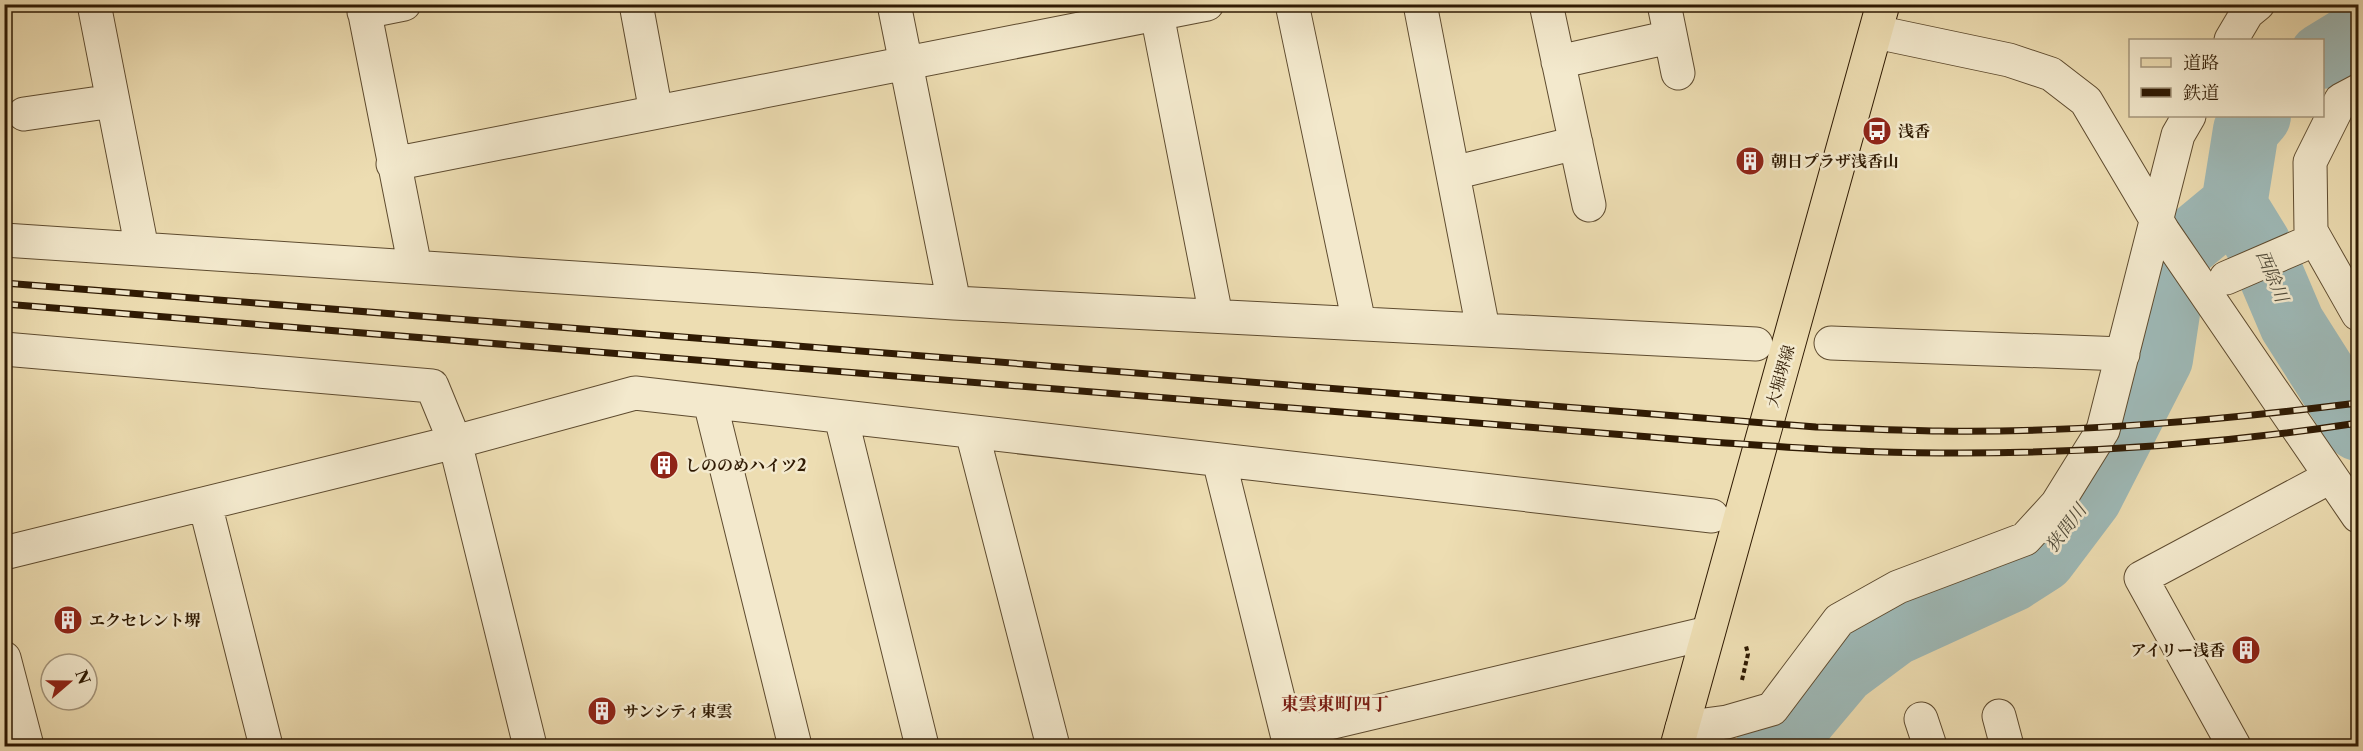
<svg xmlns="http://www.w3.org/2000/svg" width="2363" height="751" viewBox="0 0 2363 751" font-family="'Libre Caslon Text','Noto Serif JP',serif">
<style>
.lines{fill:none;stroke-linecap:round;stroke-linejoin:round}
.river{stroke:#9eb9b7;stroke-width:66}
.minor-casing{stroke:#5e4b2f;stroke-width:35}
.major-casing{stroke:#2f1a03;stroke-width:35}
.path{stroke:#2f1a03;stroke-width:4;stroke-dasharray:4.5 3;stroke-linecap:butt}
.minor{stroke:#f3e9cd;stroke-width:33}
.major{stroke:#edddb2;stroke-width:33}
.rail-casing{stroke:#2f1a03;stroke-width:7}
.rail{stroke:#f3e9cd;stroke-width:4.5;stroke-dasharray:14;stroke-linecap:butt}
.labels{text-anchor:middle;stroke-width:5;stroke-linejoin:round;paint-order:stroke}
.poi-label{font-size:16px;font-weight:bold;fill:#2f1a03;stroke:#f3e9cd;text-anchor:start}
.street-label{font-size:16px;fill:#2f1a03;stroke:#f3e9cd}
.water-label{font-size:18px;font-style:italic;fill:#504a39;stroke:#f3e9cd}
.neighbourhood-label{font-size:18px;font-weight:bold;fill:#7a1f14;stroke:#f3e9cd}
</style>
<rect width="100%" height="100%" fill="#edddb2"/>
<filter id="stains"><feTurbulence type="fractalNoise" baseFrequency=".00333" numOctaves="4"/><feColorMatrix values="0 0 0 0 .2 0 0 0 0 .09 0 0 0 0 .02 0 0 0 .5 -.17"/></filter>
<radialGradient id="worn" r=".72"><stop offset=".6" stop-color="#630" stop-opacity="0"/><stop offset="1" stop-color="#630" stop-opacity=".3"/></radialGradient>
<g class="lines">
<!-- river -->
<path class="river" d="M2322,56L2358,34
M2258,116L2246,130L2234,205L2258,244L2292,324L2358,428
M1769,746L1790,734L1843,671L1894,633L2012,579L2043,559L2089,498L2160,359L2176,253L2234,205"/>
<!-- minor casing -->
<g class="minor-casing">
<path id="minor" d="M94,4L142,249
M363,4L415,267
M636,4L656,112
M894,4L954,303
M1155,4L1216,316
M1292,4L1359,323
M1420,4L1483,329
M1546,4L1589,205
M1664,4L1678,73
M364,12L404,4
M1876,32L2009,60L2051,74L2086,101L2163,231L2358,516
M2231,40L2247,13L2258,4
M1558,62L1670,37
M2358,91L2341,100L2310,162L2311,231L2358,314
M24,114L113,101
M393,164L1207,4
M1453,173L1576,143
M4,240L954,303L1756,344
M2226,278L2300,246
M1831,343L2123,354
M4,349L432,386L455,442L530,746
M710,402L795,746
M841,417L922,746
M972,432L1053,746
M1219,460L1290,746
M205,504L266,746
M4,553L455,442L635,393L1712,516
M4,658L27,746
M1999,716L2007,746
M1921,719L1930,746
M1682,728L1727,722L1772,709L1839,620L1898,587L2025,539L2057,504L2103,430L2178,135L2189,116
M1287,733L1708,633
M2234,746L2141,578L2330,477"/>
</g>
<!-- major casing -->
<g class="major-casing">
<path id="major" d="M1677,746L1883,4"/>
</g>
<!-- path -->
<path class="path" d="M1742,680L1748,654L1746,646"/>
<!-- minor -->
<use href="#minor" class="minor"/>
<!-- major -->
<use href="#major" class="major"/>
<!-- rail casing -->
<g class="rail-casing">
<path id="rail" d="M4,283L1816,427C1857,428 1898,431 1939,431C2079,433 2220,420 2358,403
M4,304L1712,442C1788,447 1864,453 1940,453C2080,454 2221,444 2358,423"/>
</g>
<!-- rail -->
<use href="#rail" class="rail"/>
</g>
<!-- icons -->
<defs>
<g id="bus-disc" transform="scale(1.5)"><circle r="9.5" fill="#8f2418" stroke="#f3e9cd"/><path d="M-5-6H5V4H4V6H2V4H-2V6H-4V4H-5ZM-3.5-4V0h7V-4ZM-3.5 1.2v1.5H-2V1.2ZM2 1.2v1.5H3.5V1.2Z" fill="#fff"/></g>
<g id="building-disc" transform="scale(1.5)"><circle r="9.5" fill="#8f2418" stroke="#f3e9cd"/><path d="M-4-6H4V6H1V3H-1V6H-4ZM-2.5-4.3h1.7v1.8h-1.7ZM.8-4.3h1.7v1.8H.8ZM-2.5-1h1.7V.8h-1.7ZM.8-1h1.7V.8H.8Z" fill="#fff"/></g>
</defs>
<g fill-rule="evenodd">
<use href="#bus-disc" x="1877" y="131"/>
<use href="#building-disc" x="1750" y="161"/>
<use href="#building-disc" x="664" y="465"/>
<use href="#building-disc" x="68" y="620"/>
<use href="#building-disc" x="2246" y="650"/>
<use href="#building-disc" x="602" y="711"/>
</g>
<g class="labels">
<!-- poi labels -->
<g class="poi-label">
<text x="1898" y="137">浅香</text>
<text x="1771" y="167">朝日プラザ浅香山</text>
<text x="685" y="471">しののめハイツ2</text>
<text x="89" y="626">エクセレント堺</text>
<text x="2225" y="656" text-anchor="end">アイリー浅香</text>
<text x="623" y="717">サンシティ東雲</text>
</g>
<!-- street labels -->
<g class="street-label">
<text transform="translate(1780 376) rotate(-74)" y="6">大堀堺線</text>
</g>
<!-- water labels -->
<g class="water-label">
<text transform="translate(2272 276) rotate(67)" y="6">西除川</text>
<text transform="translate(2066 528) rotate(-53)" y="6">狭間川</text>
</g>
<!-- neighbourhood labels -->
<g class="neighbourhood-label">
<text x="1335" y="710">東雲東町四丁</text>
</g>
</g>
<!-- margin -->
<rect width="2363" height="751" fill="none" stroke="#edddb2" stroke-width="24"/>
<rect x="6" y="6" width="2351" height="739" fill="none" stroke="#2f1a03" stroke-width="3"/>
<rect x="12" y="12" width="2339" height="727" fill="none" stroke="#2f1a03" stroke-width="1.5"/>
<!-- legend -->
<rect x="2129" y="39" width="195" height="78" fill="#f3e9cd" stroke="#a5967c" stroke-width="1.5"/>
<rect x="2141" y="58" width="30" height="9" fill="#edddb2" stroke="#a5967c" stroke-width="1.5"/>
<text x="2183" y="69" font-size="18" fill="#2f1a03">道路</text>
<rect x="2141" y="88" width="30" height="9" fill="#2f1a03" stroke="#a5967c" stroke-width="1.5"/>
<text x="2183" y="99" font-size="18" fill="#2f1a03">鉄道</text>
<!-- north arrow -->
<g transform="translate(69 682) rotate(70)"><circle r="28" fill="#f3e9cd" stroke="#a5967c" stroke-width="1.5"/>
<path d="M0-4.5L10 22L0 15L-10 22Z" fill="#8f2418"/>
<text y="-9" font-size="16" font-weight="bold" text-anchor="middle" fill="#2f1a03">N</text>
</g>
<rect width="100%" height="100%" filter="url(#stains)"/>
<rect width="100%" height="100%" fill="url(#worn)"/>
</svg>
